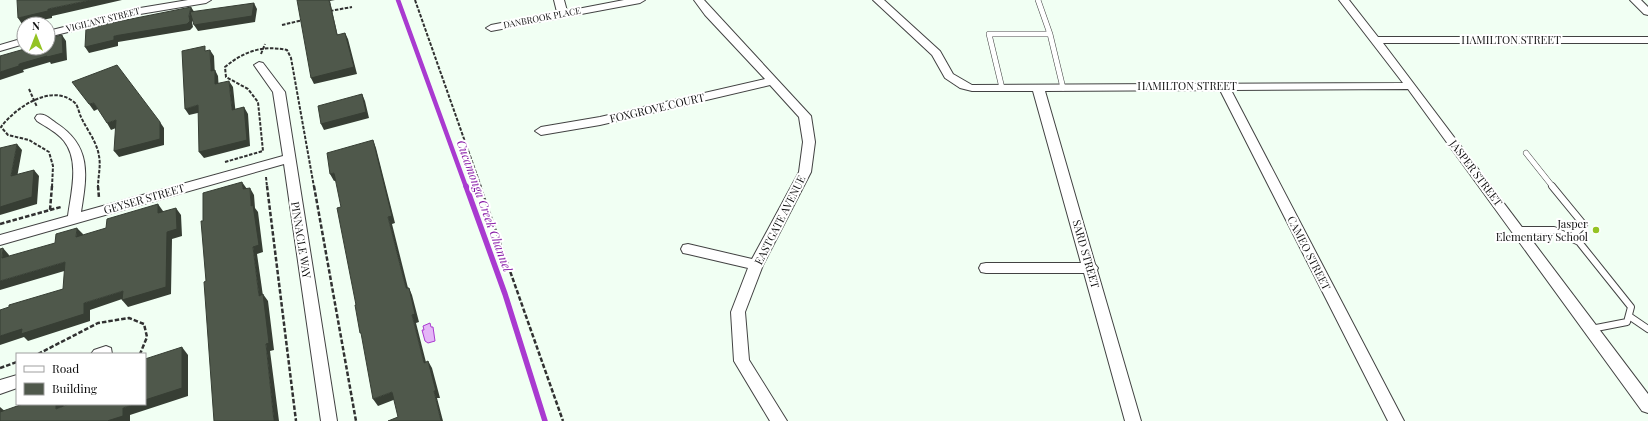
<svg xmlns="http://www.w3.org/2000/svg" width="1648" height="421" viewBox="0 0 1648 421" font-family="'Playfair Display',serif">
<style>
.water{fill:#e4b5f7;stroke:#a93ad0}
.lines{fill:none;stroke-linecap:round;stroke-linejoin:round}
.stream-far1{stroke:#a93ad0;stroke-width:4.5}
.stream{stroke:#a93ad0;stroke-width:5.5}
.lane-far1-casing{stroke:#424242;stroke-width:6}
.lane-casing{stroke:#424242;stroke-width:8}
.street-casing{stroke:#424242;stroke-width:2}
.path-far1{stroke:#313131;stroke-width:2;stroke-dasharray:3.5 1.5;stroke-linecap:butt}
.path{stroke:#313131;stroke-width:2.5;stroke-dasharray:4.5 2;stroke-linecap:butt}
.lane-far1{stroke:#fff;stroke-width:5}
.lane{stroke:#fff;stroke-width:6}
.street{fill:#fff;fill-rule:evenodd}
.shaded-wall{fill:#373e34}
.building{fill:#4f584b;stroke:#373e34}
.poi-dot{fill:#94c323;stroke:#fff;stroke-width:1.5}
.labels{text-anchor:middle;stroke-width:4;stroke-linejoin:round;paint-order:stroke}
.far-street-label{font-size:9px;fill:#0f0f0f;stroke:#fff}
.street-label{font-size:11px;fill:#0f0f0f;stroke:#fff}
.poi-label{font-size:11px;fill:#0f0f0f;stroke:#fff;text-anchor:end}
.water-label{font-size:12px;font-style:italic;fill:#8415a4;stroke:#fff}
</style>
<rect width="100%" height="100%" fill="#f1fff3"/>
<!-- water -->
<path class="water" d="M430,323L431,327H433L435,341L428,343L425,341L422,330H424L423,326Z"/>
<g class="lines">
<!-- stream-far1 -->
<path class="stream-far1" d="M398,0L466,187"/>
<!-- stream -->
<path class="stream" d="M466,186L505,294L545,421"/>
<!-- lane-far1 casing -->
<g class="lane-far1-casing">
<path id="lane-far1" d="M1038,0L1050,34
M1002,88L989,34H1050L1063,88
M1526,153L1553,187"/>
</g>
<!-- lane casing -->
<g class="lane-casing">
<path id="lane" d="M1552,186L1584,225L1570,238
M1517,230H1554L1579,242L1631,307L1627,322L1591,329
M1629,316L1648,329"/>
</g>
<!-- street casing -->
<g class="street-casing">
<path id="street" d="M188,0H211L206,3L140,14L48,37V31L140,8Z
M554,0H564L567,11L624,0H645L640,3L491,31L486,28L491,25L557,12Z
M694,0H704L811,116L815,142L811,172L763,265L745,312L749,360L787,421H770L734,361L731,312L748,268L688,254L683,253L681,249L683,245L688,244L752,259L799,172L803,142L799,117L770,85L600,125L541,135L535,131L541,127L600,117L765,79L705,15Z
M873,0H884L940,51L953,74L972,85L1403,83L1339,0H1349L1378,37H1648V43H1383L1648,394V413L1642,411L1408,89L1231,90L1404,421H1388L1220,90L1045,91L1095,264L1098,268L1097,270L1141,421H1125L1084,273H986L981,272L979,268L981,264L986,263H1081L1033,91H972L960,88L945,78L932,55Z
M1630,0H1641L1648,7V15L1644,14Z
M24,38V44L0,51V45Z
M259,62L263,63L285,92L337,421H321L284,164L0,245V235L68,216C71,193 80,161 64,141C57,132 46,127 37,121L35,118L37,115C45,113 50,119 56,123C92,146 87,175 81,212L283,156L273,92L254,65Z
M106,346L111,348L112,354H91L94,350Z
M17,375V388L0,394V380Z"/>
</g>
<!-- path-far1 -->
<path class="path-far1" d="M415,0L481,187
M330,11L352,7
M282,25L303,20
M261,54L265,44
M29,89L37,107
M225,162L263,151L258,102L248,89L226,77L225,67C244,51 263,45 287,50L291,58L314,187
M266,177L267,187
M52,187L53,166L49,152L29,140L8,135L1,127C15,108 52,82 75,103C78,106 79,113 81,117C87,130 97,142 99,156C101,166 98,177 98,187"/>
<!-- path -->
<path class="path" d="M98,186L99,198
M267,186L296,421
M314,186L356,421
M480,186L563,421
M50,210L61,207
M0,224L50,210L52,186
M38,354L98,323L129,318L144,324L147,337L140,354
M0,368L17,362"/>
<!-- lane-far1 -->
<use href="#lane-far1" class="lane-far1"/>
<!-- lane -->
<use href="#lane" class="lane"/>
<!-- street -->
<use href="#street" class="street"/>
</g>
<!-- shaded-wall -->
<path class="shaded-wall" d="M91,0H122L52,16V18L22,24L18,18L48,9Z
M329,0H335L330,1L339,41L337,35Z
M254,3L257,9L255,22L198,31L194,25Z
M191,7L195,13L192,22L193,27L190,30L118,42V46L89,53L85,47L114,36L189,16Z
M345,33L348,39L357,74L314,84L311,78Z
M62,35L66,41L67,60L51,64L50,62L23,70L24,72L0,80V72L19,64Z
M210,50L214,56L215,77L211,71Z
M215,70L218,76L219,91L215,84Z
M229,81L233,87L236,116L232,110Z
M362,94L365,101L369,118L324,130L321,124Z
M94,103L98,109L94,111L89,104Z
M198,105L202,112L189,115L185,109Z
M244,107L248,114L250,146L204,158L199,152Z
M116,120L121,126L111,130L107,123Z
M160,122L164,128V145L119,157L114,151Z
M373,140L376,148L395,223L392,224L410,296L406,288L388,217Z
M17,144L22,150L16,183L11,176Z
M34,170L39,176L37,204L0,215V207Z
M334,173L338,180L334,181L330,174Z
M242,182L247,189H243Z
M250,188L254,195L255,208L258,212L263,252L257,254L264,303L259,296L253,247Z
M158,204L163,211V220L158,213Z
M176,208L181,215L182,236L172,239L171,294L128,307L122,300L167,232Z
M77,228L83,234L82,244L76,237Z
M3,248L9,255L8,265L2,258Z
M65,262L71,269L0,290V281Z
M409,288L412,295L419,322L416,323L428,370L424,363L412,315Z
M123,291L128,297L90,310V321L28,341L24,337L0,345V336L84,303Z
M263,294L268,301L274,350L270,351L279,421H274L266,344Z
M182,347L188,355V396L130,415V421H107L123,408L134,404H145V400Z
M428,361L432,368L440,398H437L443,421H441L434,391Z
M392,392L396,399L378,406L373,399Z
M56,404H62L65,406L56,409Z
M0,407L7,413L0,415Z"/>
<!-- building -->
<path class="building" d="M17,0H91L48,9V11L18,18Z
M297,0H329L337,35L345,33L354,67L311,78Z
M254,3L252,16L194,25L190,12Z
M191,7L189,16L190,21L187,24L114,36V40L85,47L86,28Z
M62,35L63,53L47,57V56L19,64V66L0,72V56L28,48H48V38Z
M205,46V51L210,50L211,71L215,70V84L229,81L232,110L244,107L247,140L199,152L198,105L185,109L182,51Z
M117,65L160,122V139L114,151L116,120L107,123L94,103L89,104L72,82Z
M362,94L366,112L321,124L318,106Z
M373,140L392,216L388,217L406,288H409L415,314L412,315L424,363L428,361L436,391H434L441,421H388L398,417L392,392L373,399L361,333H360L355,305H356L337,208L341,207L334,173L330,174L327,153Z
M17,144L11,176L34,170L32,197L0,207V148Z
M242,182L243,189L250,188L251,206L253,205L259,245L253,247L259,296L263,294L269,343L266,344L274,421H214L204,282L206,281L201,221H203V193Z
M158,204V213L176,208L177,229L167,232L166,287L122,300L123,291L84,303V314L21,334L22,329L0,336V310L9,307V305L63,289L65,262L0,281V249L3,248L2,258L55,243L56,234L77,228L76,237L106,228L107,219Z
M182,347V388L145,400V359Z
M23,404H56V409L69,404H134L123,408V416L107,421H0V412Z"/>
<!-- markers -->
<circle class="poi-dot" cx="1596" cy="230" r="4"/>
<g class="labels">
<!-- far-street labels -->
<g class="far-street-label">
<text transform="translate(542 18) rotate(-11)" y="3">DANBROOK PLACE</text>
<text transform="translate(103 20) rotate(-14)" y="3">VIGILANT STREET</text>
</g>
<!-- street labels -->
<g class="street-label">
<text x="1511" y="44">HAMILTON STREET</text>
<text x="1187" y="90">HAMILTON STREET</text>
<text transform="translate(657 108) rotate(-13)" y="4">FOXGROVE COURT</text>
<text transform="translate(1476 173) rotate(53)" y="4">JASPER STREET</text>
<text transform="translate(144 199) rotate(-16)" y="4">GEYSER STREET</text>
<text transform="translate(780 220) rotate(-63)" y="4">EASTGATE AVENUE</text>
<text transform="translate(301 240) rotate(81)" y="4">PINNACLE WAY</text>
<text transform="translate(1309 253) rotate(63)" y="4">CAMEO STREET</text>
<text transform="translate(1086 254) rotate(74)" y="4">SARD STREET</text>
</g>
<!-- poi labels -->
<g class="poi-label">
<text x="1588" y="228">Jasper<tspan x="1588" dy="13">Elementary School</tspan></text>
</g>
<!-- water labels -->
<g class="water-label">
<text transform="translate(484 206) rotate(70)" y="4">Cucamonga Creek Channel</text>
</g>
</g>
<!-- legend -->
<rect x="16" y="353" width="130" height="52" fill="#ffffff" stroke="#9f9f9f"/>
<rect x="24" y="366" width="20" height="6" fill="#ffffff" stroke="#9f9f9f"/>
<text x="52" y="373" font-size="12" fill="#0f0f0f">Road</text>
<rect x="24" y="383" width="20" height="12" fill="#4f584b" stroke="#9f9f9f"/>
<text x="52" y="393" font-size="12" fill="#0f0f0f">Building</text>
<!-- north arrow -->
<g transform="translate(36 36)"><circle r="19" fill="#ffffff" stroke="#9f9f9f"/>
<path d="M0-3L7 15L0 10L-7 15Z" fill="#94c323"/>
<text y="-6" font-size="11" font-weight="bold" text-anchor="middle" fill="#0f0f0f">N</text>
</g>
</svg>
